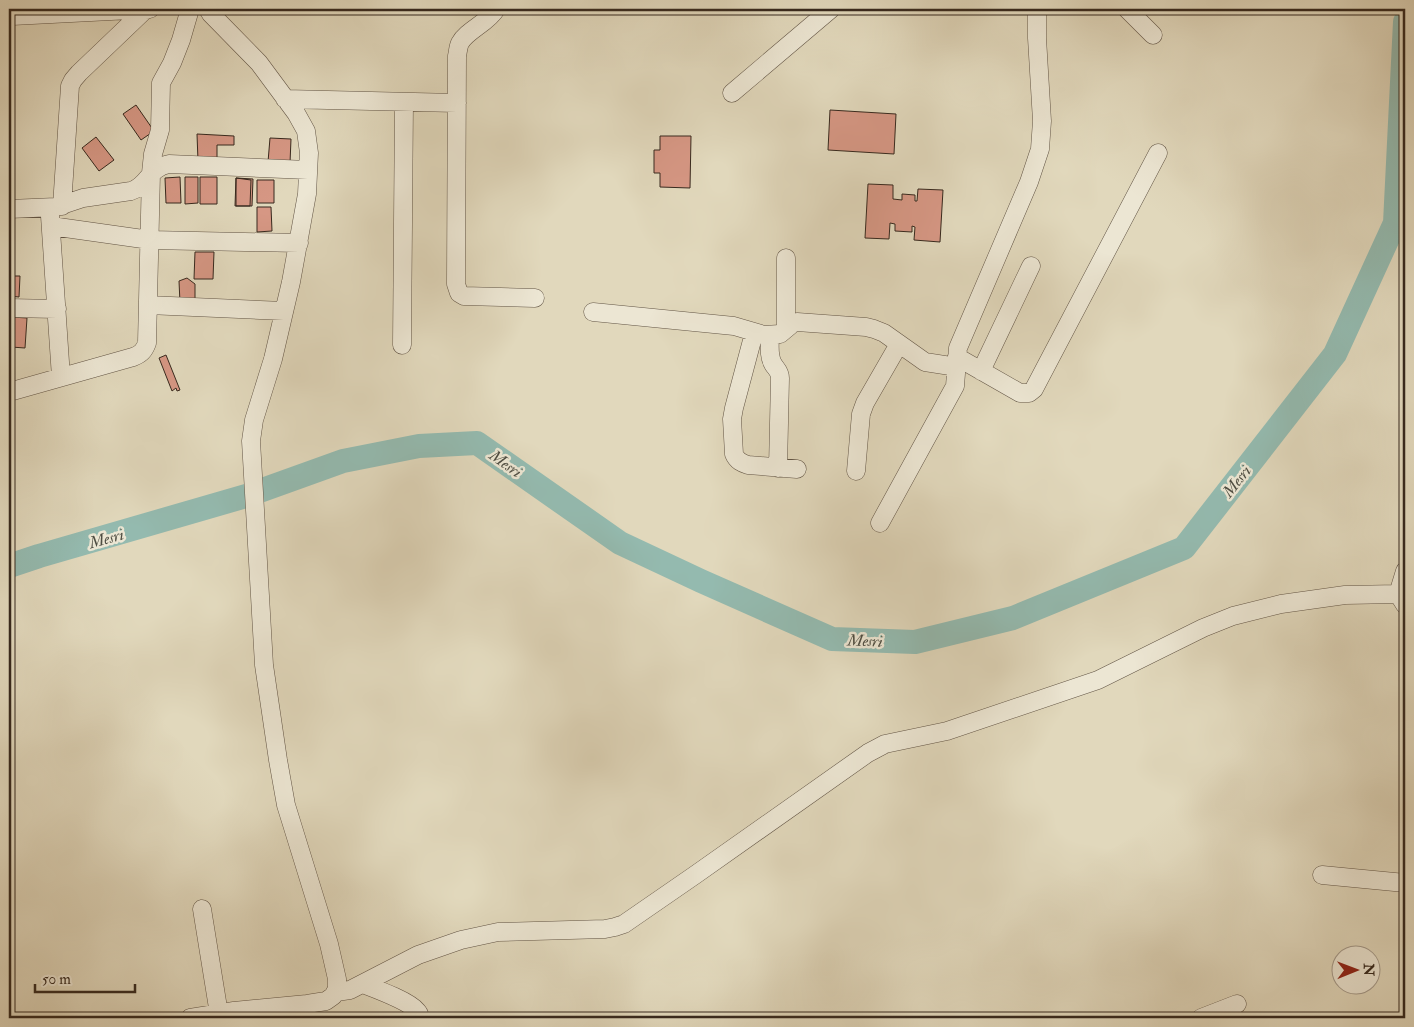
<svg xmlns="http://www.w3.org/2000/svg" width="1414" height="1027" viewBox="0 0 1414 1027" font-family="'IM FELL Double Pica',serif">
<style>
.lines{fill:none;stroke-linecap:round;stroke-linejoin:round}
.river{stroke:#94baaf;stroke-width:24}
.building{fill:#d69784;stroke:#37291e}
.minor-casing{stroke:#625546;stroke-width:19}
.minor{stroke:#ece6d3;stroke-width:18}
.labels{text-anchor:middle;stroke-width:5;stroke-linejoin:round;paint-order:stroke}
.water-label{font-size:16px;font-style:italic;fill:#4e4d42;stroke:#ece6d3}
</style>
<rect width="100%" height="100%" fill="#e1d8bc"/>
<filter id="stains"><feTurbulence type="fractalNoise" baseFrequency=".004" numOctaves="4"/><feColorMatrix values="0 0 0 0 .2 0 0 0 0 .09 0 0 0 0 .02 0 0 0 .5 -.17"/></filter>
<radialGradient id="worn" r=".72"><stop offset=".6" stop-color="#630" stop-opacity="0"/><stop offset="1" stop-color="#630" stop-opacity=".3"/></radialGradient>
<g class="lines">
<!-- river -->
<path class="river" d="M9,566L39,556L246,496L343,461L419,446L477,443L620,543L701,581L832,639L915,642L1013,618L1184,548L1335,354L1395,223L1405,22"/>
</g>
<!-- building -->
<path class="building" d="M136,105L154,131L141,140L123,114Z
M830,110L896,114L894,154L828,150Z
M197,134L234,136V145H217V161H198Z
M660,136H691L690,188L660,187V173H654V150H660Z
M96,137L114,160L99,171L82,148Z
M270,138L291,139L290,163L268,162Z
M180,177L181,203H166L165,178Z
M185,177H198V203L185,204Z
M200,177H217V204H200Z
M236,178L251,180L250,206H236Z
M236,178L253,179L252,206H235Z
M257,180H274V203H257Z
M868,184L893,185V199L902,200V194L915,195V201H917L918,189L943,190L940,242L914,240L915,227L912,226V232L895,231V224L890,223L889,239L865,238Z
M257,207H271L272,231L257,232Z
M195,252H214L213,279H194Z
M9,276H20L19,297L9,296Z
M187,278L195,284V302L180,303L179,281Z
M12,317L27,318L25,348L11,347Z
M166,355L180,390L177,391L176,388L172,391L159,358Z"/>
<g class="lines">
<!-- minor casing -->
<g class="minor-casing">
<path id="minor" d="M496,9C488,23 467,30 460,43C458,47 458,52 457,56L456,284L459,293L464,296L535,298
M1127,9L1153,35
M12,16L150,9
M732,93L831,9
M285,99L457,103
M62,206L70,86L73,80L79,73L146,9
M9,209L56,207L83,198L131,191C148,186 148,168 169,164L308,170
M50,216L61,377
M51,226L150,240L299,243
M786,258V329
M148,305L284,311
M9,308L57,309
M593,312L734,326L764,335L780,334L792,324L797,322L866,327L874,329L884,333L925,362L957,367
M754,333L734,408L732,419L734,454C737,461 742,463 748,465L797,469
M770,335C770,344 768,355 773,364C776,369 780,371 780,378L778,468
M402,345L404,102
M957,357L1020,393H1029L1034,389L1158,153
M981,371L1031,266
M9,392L133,357C141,354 144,351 147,343L151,173L153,154L160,130L161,83L172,63L181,40L190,9
M856,471L861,414L865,403L899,344
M880,523L955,386L958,348L1029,182L1040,149L1042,121L1037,38V9
M1405,571L1398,594L1405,605
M1322,875L1405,883
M202,909L219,1014
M363,984C376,989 409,1001 417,1011C420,1014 419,1015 420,1018
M336,992L350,990L418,955L461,940L498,932L605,929L615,927L624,924L695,875L868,753L885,744L947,731L1098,680L1203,628L1233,616L1281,604L1345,595L1398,594
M190,1018L234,1011L307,1004L326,1001L333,996L337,989V979L329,944L286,805L278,760L264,665L251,441L254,420L273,359L291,282L307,194L309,153L306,131L296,113L259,63L211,14L208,9
M1201,1018L1237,1004"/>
</g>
<!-- minor -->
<use href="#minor" class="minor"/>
</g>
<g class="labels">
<!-- water labels -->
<g class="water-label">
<text transform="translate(506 463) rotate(35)" y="6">Mesri</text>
<text transform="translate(1236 481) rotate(-52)" y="6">Mesri</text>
<text transform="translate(106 538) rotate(-16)" y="6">Mesri</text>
<text transform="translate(865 640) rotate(2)" y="6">Mesri</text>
</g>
</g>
<!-- margin -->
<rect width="1414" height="1027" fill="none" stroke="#e1d8bc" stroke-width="30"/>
<rect x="10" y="10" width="1394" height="1007" fill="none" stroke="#37291e" stroke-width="2.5"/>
<rect x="15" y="15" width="1384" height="997" fill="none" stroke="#37291e"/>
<!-- north arrow -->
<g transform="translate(1356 970) rotate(89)"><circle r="24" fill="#ece6d3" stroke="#a49a8b"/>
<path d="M0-4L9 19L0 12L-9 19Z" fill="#8f2418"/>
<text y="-8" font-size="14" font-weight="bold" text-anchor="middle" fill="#37291e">N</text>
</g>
<!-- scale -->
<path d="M35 984v8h100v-8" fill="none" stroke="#37291e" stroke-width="2.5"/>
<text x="42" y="984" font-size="15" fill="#37291e" stroke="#ece6d3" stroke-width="4" paint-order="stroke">50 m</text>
<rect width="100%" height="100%" filter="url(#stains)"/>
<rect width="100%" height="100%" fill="url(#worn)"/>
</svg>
